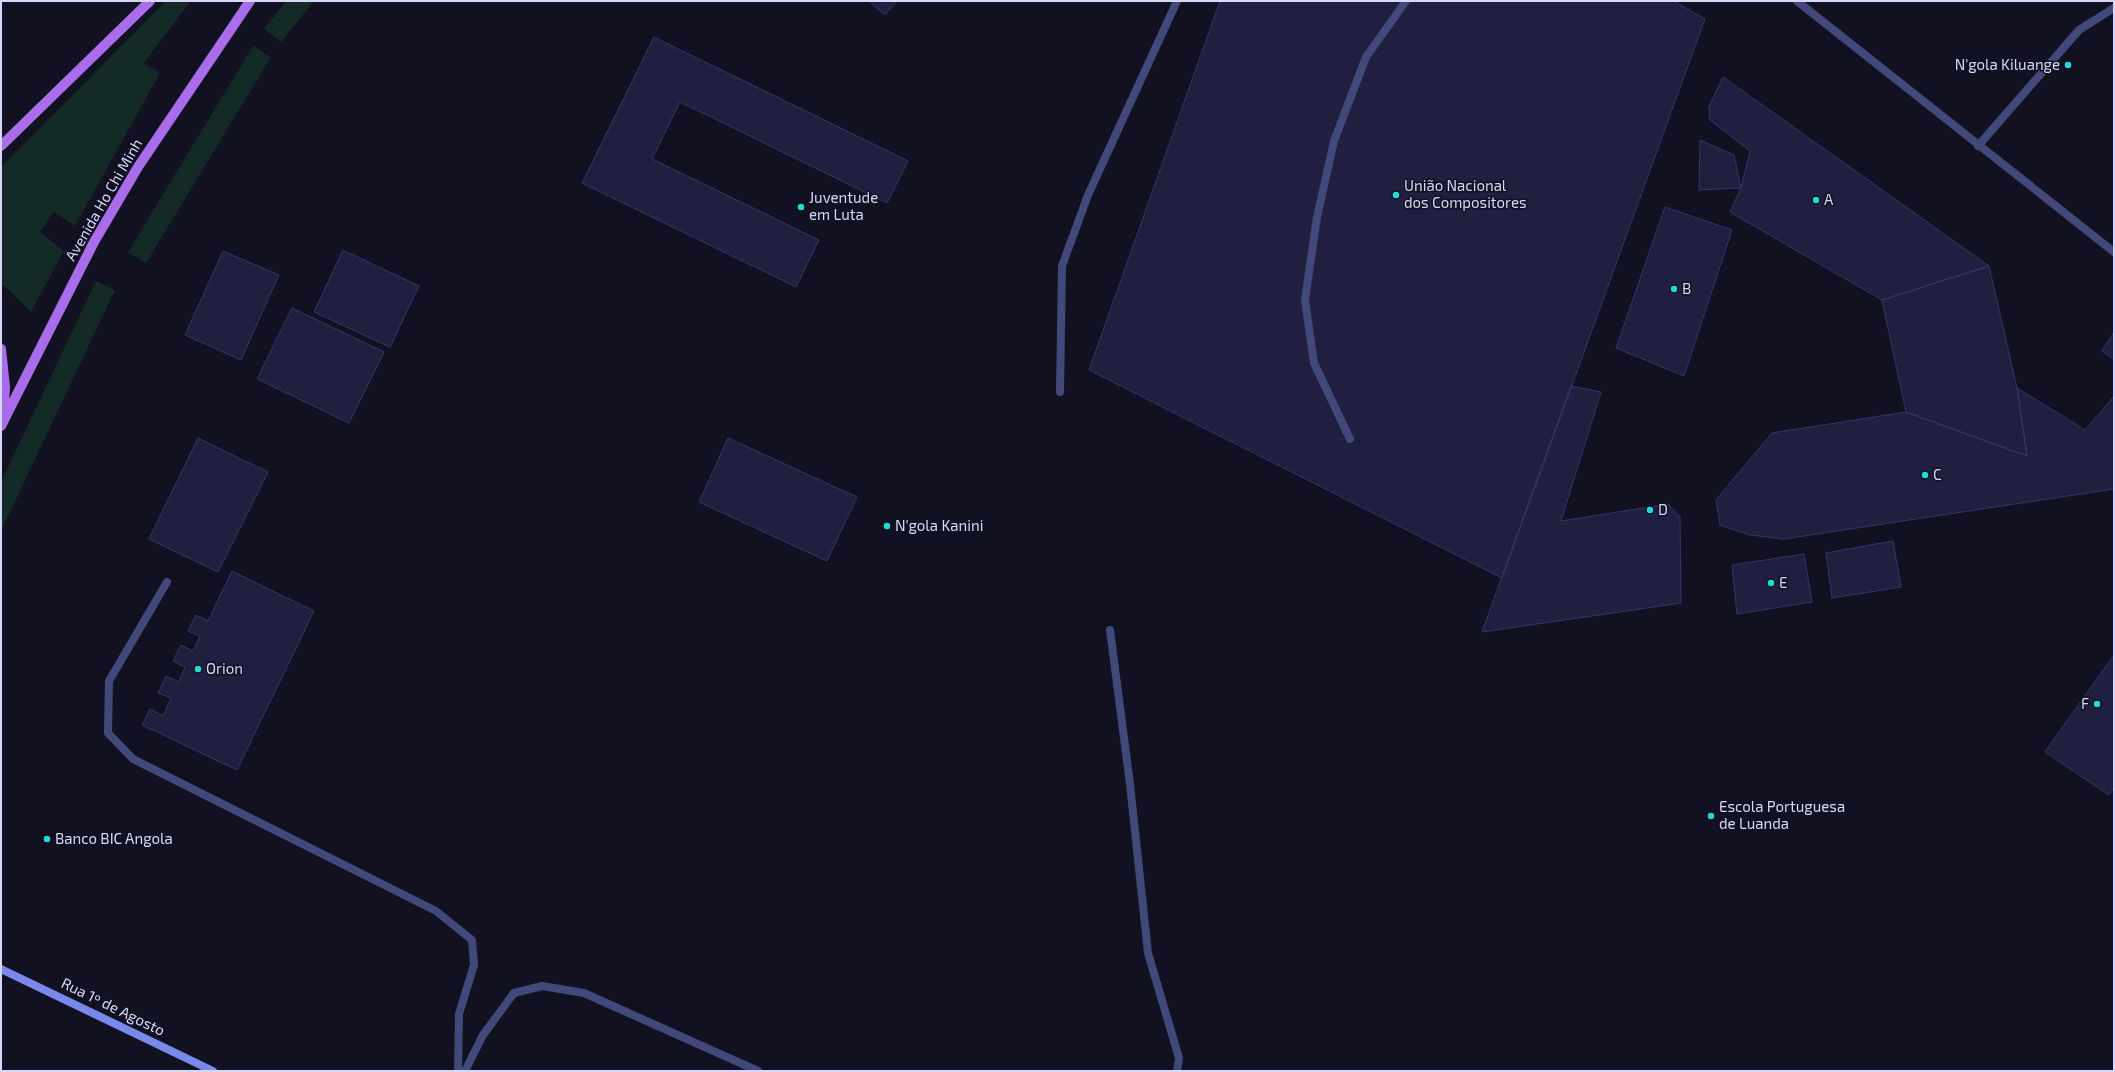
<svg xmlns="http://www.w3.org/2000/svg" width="2115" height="1072" viewBox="0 0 2115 1072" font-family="'Exo 2',sans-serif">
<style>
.green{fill:#142a26}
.building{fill:#211f3f;stroke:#373468}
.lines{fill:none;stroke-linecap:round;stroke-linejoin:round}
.service{stroke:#424879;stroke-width:8}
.tertiary{stroke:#424879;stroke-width:8}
.secondary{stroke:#7a88ec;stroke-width:8}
.primary{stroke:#a96cea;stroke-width:10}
.poi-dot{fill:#1fdcd4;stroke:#111121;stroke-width:1.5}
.labels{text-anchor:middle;stroke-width:3;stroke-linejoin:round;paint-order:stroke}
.poi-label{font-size:15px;fill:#d6d7f9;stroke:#111121;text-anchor:start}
.street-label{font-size:15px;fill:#d6d7f9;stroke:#111121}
</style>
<rect width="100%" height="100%" fill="#111121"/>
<!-- green -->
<path class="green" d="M166,1H191L144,63L160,73L75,226L54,212L40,232L64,251L31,312L1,283V167Z
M286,1H314L281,42L264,29Z
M253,46L271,57L146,263L128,252Z
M96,281L115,290L1,531V482Z"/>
<!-- building -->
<path class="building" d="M869,1H897L885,15Z
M1220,1H1674L1705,19L1502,578L1089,370Z
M654,37L908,161L887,203L680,102L652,159L819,240L796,287L582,183Z
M1723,77L1989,266L1882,300L1730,212L1741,188L1750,151L1710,120L1709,107Z
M1700,140L1734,155L1741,188L1699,190Z
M1665,207L1732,230L1684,376L1616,348Z
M343,250L419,286L390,347L314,312Z
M223,251L279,275L241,360L185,335Z
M1989,266L2017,388L2027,456L1906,412L1882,300Z
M292,308L384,352L349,423L257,379Z
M2114,332V360L2102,351Z
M1571,386L1601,392L1561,521L1668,504L1680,517L1681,603L1482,632Z
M2017,388L2085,430L2114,396V489L1784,539L1750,535L1720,525L1716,500L1772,433L1906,412L2027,456Z
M198,438L268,472L218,572L149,539Z
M728,438L857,497L827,561L699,502Z
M1893,541L1901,587L1832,598L1826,553Z
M1804,554L1812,602L1737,614L1732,565Z
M232,571L314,611L237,770L142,725L150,709L163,716L171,698L158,693L166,676L179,682L185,667L173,661L181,645L193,651L200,636L188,631L196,615L208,621Z
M2114,655V787L2109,795L2045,752Z"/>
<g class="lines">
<!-- service -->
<path class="service" d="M1978,146L2079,30L2114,8
M1060,392L1062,266L1088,195L1177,1
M1350,439L1314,363L1305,300L1317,217L1334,141L1366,57L1406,1
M167,582L109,681L108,733L133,759L436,911L472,940L474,965L459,1014L458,1071
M1110,630L1130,784L1148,953L1179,1058L1177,1071
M465,1071L483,1035L514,993L542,986L584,993L758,1071"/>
<!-- tertiary -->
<path class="tertiary" d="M1797,1L2114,252"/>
<!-- secondary -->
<path class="secondary" d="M1,969L213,1071"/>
<!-- primary -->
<path class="primary" d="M1,146L150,1
M1,349L5,387L3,419
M1,426L94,242L138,167L250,1"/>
</g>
<!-- markers -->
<g class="poi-dot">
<circle cx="2068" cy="65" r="4"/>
<circle cx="1396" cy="195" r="4"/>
<circle cx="1816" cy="200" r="4"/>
<circle cx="801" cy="207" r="4"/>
<circle cx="1674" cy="289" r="4"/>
<circle cx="1925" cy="475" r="4"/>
<circle cx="1650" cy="510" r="4"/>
<circle cx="887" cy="526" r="4"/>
<circle cx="1771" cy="583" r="4"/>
<circle cx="198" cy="669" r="4"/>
<circle cx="2097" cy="704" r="4"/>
<circle cx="1711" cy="816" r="4"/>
<circle cx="47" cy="839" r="4"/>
</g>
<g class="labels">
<!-- poi labels -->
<g class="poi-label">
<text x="2060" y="70" text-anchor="end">N'gola Kiluange</text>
<text x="1404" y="191">União Nacional<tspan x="1404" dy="17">dos Compositores</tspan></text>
<text x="809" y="203">Juventude<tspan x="809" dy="17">em Luta</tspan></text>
<text x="1824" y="205">A</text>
<text x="1682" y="294">B</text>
<text x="1933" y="480">C</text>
<text x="1658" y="515">D</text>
<text x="895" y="531">N'gola Kanini</text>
<text x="1779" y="588">E</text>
<text x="206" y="674">Orion</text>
<text x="2089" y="709" text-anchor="end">F</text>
<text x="1719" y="812">Escola Portuguesa<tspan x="1719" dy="17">de Luanda</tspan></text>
<text x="55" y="844">Banco BIC Angola</text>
</g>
<!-- street labels -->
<g class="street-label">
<text transform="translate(104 200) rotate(-60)" y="5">Avenida Ho Chi Minh</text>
<text transform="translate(113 1007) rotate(26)" y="5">Rua 1º de Agosto</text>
</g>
</g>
<!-- border -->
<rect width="2115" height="1072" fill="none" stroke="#d6d7f9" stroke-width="4"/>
</svg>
